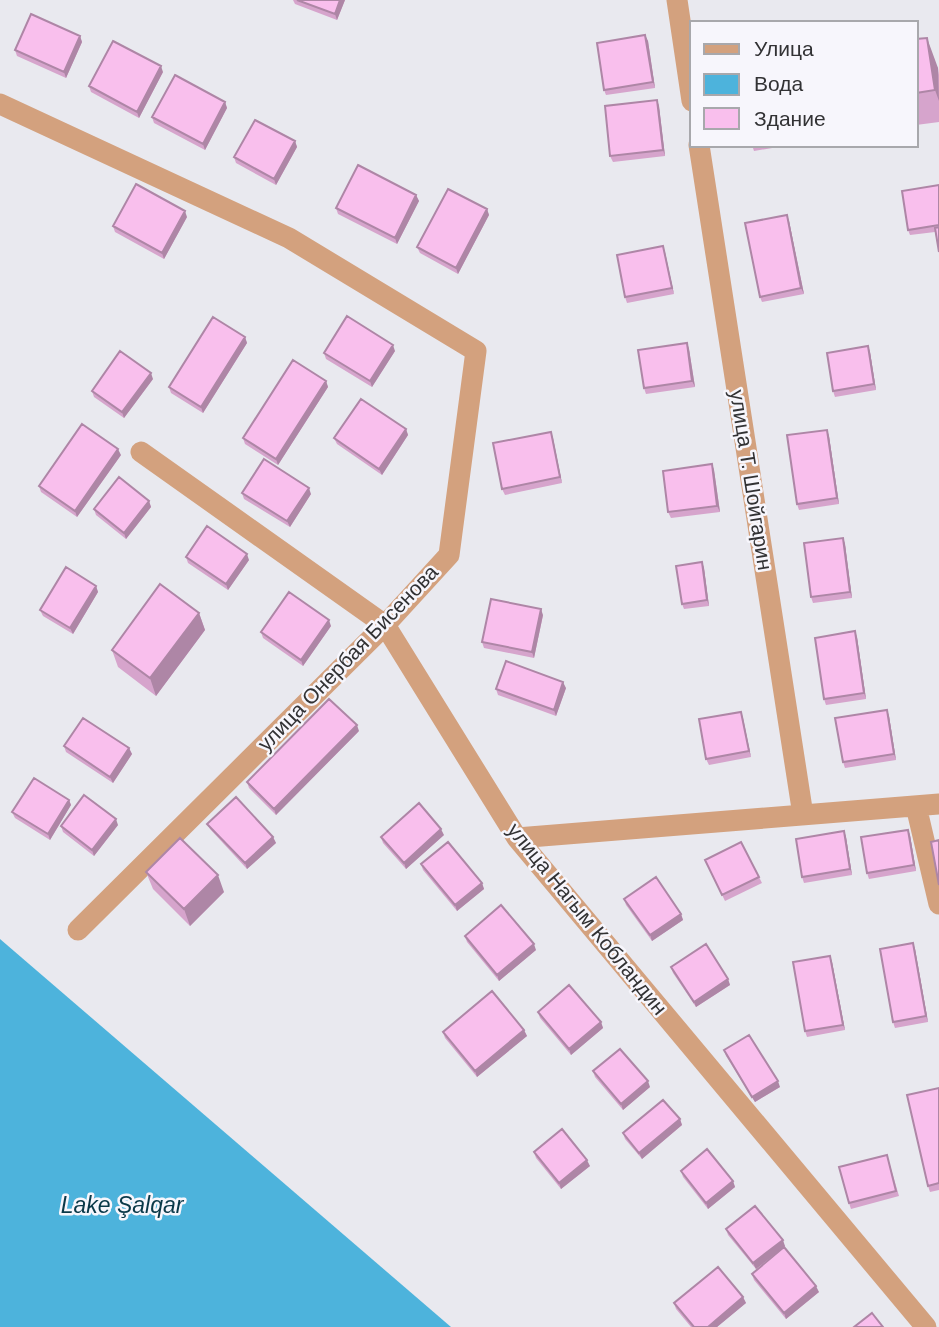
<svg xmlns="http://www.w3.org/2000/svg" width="939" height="1327" viewBox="0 0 939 1327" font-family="Arial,sans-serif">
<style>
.water{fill:#4db3dc}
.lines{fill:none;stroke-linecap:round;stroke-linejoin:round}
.minor{stroke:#d3a17e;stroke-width:21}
.wall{fill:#d6a4cc}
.shaded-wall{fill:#ae86a6}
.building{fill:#f9bfed;stroke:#ae86a6;stroke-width:2}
.labels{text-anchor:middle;stroke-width:5;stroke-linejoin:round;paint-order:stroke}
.street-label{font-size:21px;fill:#323234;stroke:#f7f6fc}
.water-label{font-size:23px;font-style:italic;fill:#0a3949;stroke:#f7f6fc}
</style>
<rect width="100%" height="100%" fill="#e9e9ef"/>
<!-- water -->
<path class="water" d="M0,939L451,1327H0Z"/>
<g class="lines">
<!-- minor -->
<path class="minor" d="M677,0L692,101
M0,104L289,238L476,351L449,555L385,625L78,930
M699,145L803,815
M141,452L385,625L517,838L926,1327
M916,806L939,904
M517,838L939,804"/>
</g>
<!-- wall -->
<path class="wall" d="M293,0H345L337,20L295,4Z
M645,35L648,41L655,88L606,95L604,90Z
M80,36L82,42L66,78L17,56L15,50Z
M916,39L938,68L939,75V122L916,125Z
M163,72L139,118L91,92L89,86Z
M657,100L659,106L665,156L613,162L610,156Z
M225,102L227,108L205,150L154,123L152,117Z
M295,141L297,147L276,185L236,163L234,157Z
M752,145H790L754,151Z
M939,185V252L935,232L910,235L908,230Z
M416,195L419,201L397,244L338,214L336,208Z
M487,209L489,215L458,274L420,253L417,247Z
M187,217L164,259L115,232L113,226Z
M789,221L804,294L762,302L760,297Z
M663,246L674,294L627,303L625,297Z
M245,337L247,343L203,413L171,393L169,387Z
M687,343L689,349L695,387L646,394L644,388Z
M868,346L870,352L876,390L835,397L833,391Z
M395,351L372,387L326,359L324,353Z
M153,379L124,418L94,397L92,391Z
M326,381L328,387L278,465L245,444L243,438Z
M406,429L408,435L382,475L337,444L334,438Z
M827,430L829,436L839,504L799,510L797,504Z
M551,432L562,483L505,495L502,489Z
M121,455L77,517L41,492L39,486Z
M712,464L714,470L720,512L671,518L668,512Z
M242,493L311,494L290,527L244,499Z
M149,501L151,507L126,539L96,515L94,509Z
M843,538L845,544L852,598L813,603L811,597Z
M186,557L249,560L228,590L188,563Z
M702,562L704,568L709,606L684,609L682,604Z
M96,586L98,592L73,634L43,616L40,610Z
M199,613L205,630L156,696L118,667L112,650Z
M543,615L534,658L484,648L482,642Z
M331,626L303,666L263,638L261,632Z
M857,637L866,699L826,705L824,699Z
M566,688L556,716L498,695L496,689Z
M887,710L889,716L896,760L845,768L843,762Z
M741,712L751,757L709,765L706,759Z
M359,731L276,815L249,788L247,782Z
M64,746L129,748L132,754L113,783L66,752Z
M69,800L71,805L50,840L15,818L12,812Z
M207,824L273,837L276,843L247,869L210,829Z
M118,825L94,856L63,832L61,826Z
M908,830L910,835L916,871L869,879L867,873Z
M844,831L846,837L852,875L804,883L802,877Z
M444,835L406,869L383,843L381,837Z
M705,860L759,877L762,883L725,901Z
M421,864L482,883L484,889L457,911L423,870Z
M146,872L224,892L190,926L153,889Z
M624,899L681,914L683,920L652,941L626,905Z
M465,936L536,950L499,981L467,942Z
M915,949L928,1022L895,1028L893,1022Z
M830,956L832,962L845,1030L807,1037L805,1031Z
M671,967L728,979L730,985L696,1007L673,973Z
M538,1012L601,1022L603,1028L571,1055L540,1018Z
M524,1030L527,1036L477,1077L445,1038L443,1032Z
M724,1050L780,1087L755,1102L726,1056Z
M593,1071L650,1087L623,1110L595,1077Z
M939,1088V1190L930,1192L928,1186Z
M680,1119L682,1125L642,1159L625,1139L623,1133Z
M534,1152L590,1166L561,1189L536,1158Z
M887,1155L899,1196L851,1209L849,1203Z
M681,1171L733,1181L735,1187L708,1209L683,1177Z
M726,1229L785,1246L756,1269L728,1235Z
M752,1274L819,1292L786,1319L754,1280Z
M743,1297L746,1303L717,1327H691L676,1309L674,1303Z"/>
<!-- shaded-wall -->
<path class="shaded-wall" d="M340,0H345L337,20L335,14Z
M645,35L648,41L655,88L653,82Z
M80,36L82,42L66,78L64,72Z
M927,38L938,68L939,101L935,90Z
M161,66L163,72L139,118L137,112Z
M657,100L659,106L665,156L663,150Z
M225,102L227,108L205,150L203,144Z
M295,141L297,147L276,185L274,179Z
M416,195L419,201L397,244L395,238Z
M487,209L489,215L458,274L456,268Z
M185,211L187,217L164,259L162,253Z
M787,215L789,221L804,294L801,288Z
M663,246L665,252L674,294L672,288Z
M245,337L247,343L203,413L201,407Z
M687,343L689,349L695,387L692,381Z
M393,345L395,351L372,387L370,381Z
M868,346L870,352L876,390L874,384Z
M151,373L153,379L124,418L122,412Z
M326,381L328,387L278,465L276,459Z
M406,429L408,435L382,475L379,469Z
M827,430L829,436L839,504L837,498Z
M551,432L553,438L562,483L560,477Z
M118,449L121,455L77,517L75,511Z
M712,464L714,470L720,512L717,506Z
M309,488L311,494L290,527L287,521Z
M149,501L151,507L126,539L124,533Z
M843,538L845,544L852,598L850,592Z
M247,554L249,560L228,590L226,584Z
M702,562L704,568L709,606L707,600Z
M96,586L98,592L73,634L70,628Z
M541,609L543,615L534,658L532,652Z
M199,613L205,630L156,696L150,678Z
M329,620L331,626L303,666L301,660Z
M855,631L857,637L866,699L864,693Z
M563,682L566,688L556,716L554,710Z
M887,710L889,716L896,760L894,754Z
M741,712L743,718L751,757L749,751Z
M357,725L359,731L276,815L274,809Z
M129,748L132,754L113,783L110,777Z
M69,800L71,805L50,840L48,834Z
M116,819L118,825L94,856L92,850Z
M441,829L444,835L406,869L404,863Z
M908,830L910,835L916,871L914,865Z
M844,831L846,837L852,875L850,869Z
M273,837L276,843L247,869L245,863Z
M218,875L224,892L190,926L184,909Z
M482,883L484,889L457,911L455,905Z
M681,914L683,920L652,941L650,935Z
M913,943L915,949L928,1022L926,1016Z
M534,944L536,950L499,981L497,975Z
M830,956L832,962L845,1030L843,1025Z
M728,979L730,985L696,1007L694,1002Z
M601,1022L603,1028L571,1055L569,1049Z
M524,1030L527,1036L477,1077L475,1071Z
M648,1081L650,1087L623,1110L621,1104Z
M778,1081L780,1087L755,1102L752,1097Z
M680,1119L682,1125L642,1159L639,1153Z
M587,1160L590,1166L561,1189L559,1183Z
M733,1181L735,1187L708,1209L706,1203Z
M783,1240L785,1246L756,1269L753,1263Z
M816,1286L819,1292L786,1319L784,1313Z
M743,1297L746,1303L717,1327H708Z"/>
<!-- building -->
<path class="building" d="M297,0H340L335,14Z
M31,14L80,36L64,72L15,50Z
M645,35L653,82L604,90L597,43Z
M927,38L935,90L916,93V39Z
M113,41L161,66L137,112L89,86Z
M175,75L225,102L203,144L152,117Z
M657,100L663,150L610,156L605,106Z
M255,120L295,141L274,179L234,157Z
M358,165L416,195L395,238L336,208Z
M136,184L185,211L162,253L113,226Z
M939,185V225L908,230L902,191Z
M448,189L487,209L456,268L417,247Z
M787,215L801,288L760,297L745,223Z
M939,227V252L935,228Z
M663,246L672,288L625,297L617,255Z
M347,316L393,345L370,381L324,353Z
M213,317L245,337L201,407L169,387Z
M687,343L692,381L644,388L638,350Z
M868,346L874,384L833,391L827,353Z
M120,351L151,373L122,412L92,391Z
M293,360L326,381L276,459L243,438Z
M361,399L406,429L379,469L334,438Z
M82,424L118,449L75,511L39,486Z
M827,430L837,498L797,504L787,435Z
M551,432L560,477L502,489L493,443Z
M264,459L309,488L287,521L242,493Z
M712,464L717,506L668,512L663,471Z
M119,477L149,501L124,533L94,509Z
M207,526L247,554L226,584L186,557Z
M843,538L850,592L811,597L804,543Z
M702,562L707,600L682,604L676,566Z
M66,567L96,586L70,628L40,610Z
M160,584L199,613L150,678L112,650Z
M289,592L329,620L301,660L261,632Z
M491,599L541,609L532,652L482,642Z
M855,631L864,693L824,699L815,638Z
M506,661L563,682L554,710L496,689Z
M329,699L357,725L274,809L247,782Z
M887,710L894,754L843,762L835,718Z
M741,712L749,751L706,759L699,719Z
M83,718L129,748L110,777L64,746Z
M34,778L69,800L48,834L12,812Z
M84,795L116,819L92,850L61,826Z
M236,797L273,837L245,863L207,824Z
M419,803L441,829L404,863L381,837Z
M908,830L914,865L867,873L861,837Z
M844,831L850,869L802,877L796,839Z
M180,838L218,875L184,909L146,872Z
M939,840V885L931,842Z
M448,842L482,883L455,905L421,864Z
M741,842L759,877L722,895L705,860Z
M656,877L681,914L650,935L624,899Z
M501,905L534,944L497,975L465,936Z
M913,943L926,1016L893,1022L880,949Z
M706,944L728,979L694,1002L671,967Z
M830,956L843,1025L805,1031L793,962Z
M569,985L601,1022L569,1049L538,1012Z
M492,991L524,1030L475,1071L443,1032Z
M749,1035L778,1081L752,1097L724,1050Z
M620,1049L648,1081L621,1104L593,1071Z
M939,1088V1183L928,1186L907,1095Z
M663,1100L680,1119L639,1153L623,1133Z
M562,1129L587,1160L559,1183L534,1152Z
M707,1149L733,1181L706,1203L681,1171Z
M887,1155L896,1191L849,1203L839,1167Z
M755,1206L783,1240L753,1263L726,1229Z
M784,1247L816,1286L784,1313L752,1274Z
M718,1267L743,1297L708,1327H694L674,1303Z
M872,1313L883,1327H854Z"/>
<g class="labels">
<!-- street labels -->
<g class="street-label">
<text transform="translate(751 480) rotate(81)" y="7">улица Т. Шойгарин</text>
<text transform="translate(348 658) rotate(-46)" y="7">улица Онербая Бисенова</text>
<text transform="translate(587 919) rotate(51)" y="7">улица Нагым Кобландин</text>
</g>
<!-- water labels -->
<g class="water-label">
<text x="122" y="1213">Lake Şalqar</text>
</g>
</g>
<!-- legend -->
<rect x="690" y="21" width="228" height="126" fill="#f7f6fc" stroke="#a8a8ac" stroke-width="2"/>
<rect x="704" y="44" width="35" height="10" fill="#d3a17e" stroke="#a8a8ac" stroke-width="2"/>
<text x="754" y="56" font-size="21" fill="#323234">Улица</text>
<rect x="704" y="74" width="35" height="21" fill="#4db3dc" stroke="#a8a8ac" stroke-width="2"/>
<text x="754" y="91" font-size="21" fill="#323234">Вода</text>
<rect x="704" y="108" width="35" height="21" fill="#f9bfed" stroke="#a8a8ac" stroke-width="2"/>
<text x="754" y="126" font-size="21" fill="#323234">Здание</text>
</svg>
